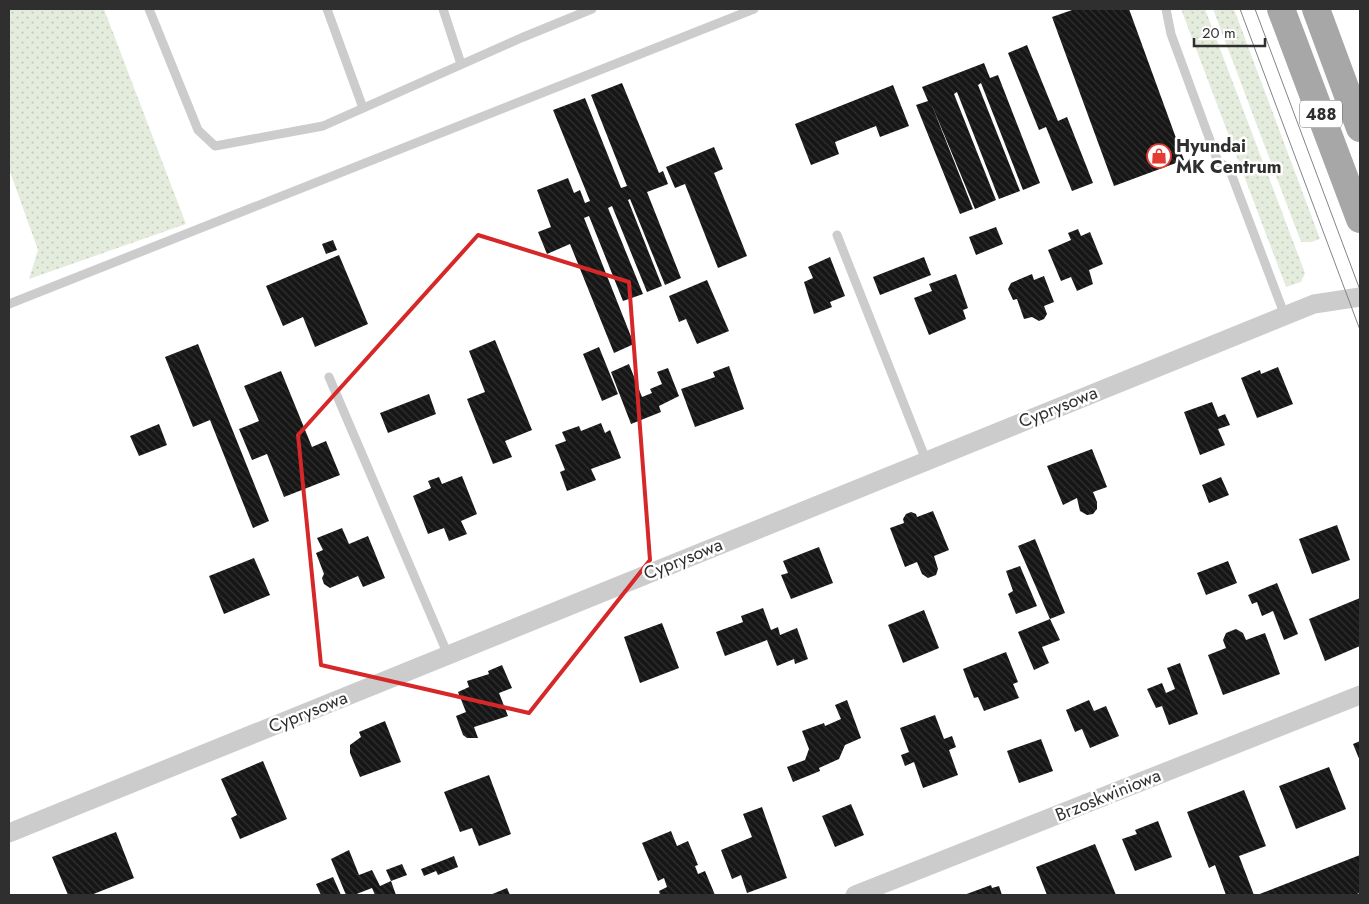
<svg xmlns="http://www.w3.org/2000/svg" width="1369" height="904" viewBox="0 0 1369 904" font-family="Jost,sans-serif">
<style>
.grass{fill:url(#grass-dots)}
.building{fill:url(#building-back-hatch)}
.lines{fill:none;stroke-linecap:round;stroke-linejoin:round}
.service{stroke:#ccc;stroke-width:9}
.minor{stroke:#ccc;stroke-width:19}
.primary{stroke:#a7a7a7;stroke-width:28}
.tram{stroke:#848484;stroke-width:1}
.marked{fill:none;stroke:#d62828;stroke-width:4;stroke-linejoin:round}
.labels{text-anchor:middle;stroke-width:5;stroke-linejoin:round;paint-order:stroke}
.shield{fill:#fff;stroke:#6d6d6d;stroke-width:1}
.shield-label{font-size:16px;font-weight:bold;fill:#2f2f2f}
.poi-label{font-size:18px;font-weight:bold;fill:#2f2f2f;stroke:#fff;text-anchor:start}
.street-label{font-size:18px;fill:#2f2f2f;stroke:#fff}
</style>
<defs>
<pattern id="grass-dots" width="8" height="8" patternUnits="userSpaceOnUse" patternTransform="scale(1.25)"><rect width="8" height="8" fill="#e4ecdd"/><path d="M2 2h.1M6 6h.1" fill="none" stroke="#c4cbbe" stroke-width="1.8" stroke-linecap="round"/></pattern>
<pattern id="building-back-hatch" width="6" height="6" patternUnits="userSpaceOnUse" patternTransform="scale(1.25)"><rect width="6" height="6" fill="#161616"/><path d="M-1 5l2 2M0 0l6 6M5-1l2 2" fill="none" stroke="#303030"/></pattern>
</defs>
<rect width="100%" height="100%" fill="#fff"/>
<!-- grass -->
<path class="grass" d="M9,9H104L186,224L29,279L38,250L9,169Z
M1181,9H1205L1305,273L1301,282L1286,287Z
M1213,9H1234L1320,239L1311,242H1301Z"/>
<!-- building -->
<path class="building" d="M1075,9H1129L1184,160L1114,186L1052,17Z
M1027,45L1058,121L1067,117L1093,183L1072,191L1046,127L1039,130L1008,53Z
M984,63L990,78L998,75L1040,183L1023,190L981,83L978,85L1020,191L999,199L957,92L954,94L996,200L975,209L931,103L973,209L960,214L916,105L928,101L922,87Z
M622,83L659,173L663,171L668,184L647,192L681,278L665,285L630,199L628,200L662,286L647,292L612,206L608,208L643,294L623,301L589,216L584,218L634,344L614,353L570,244L547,254L538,232L551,227L537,190L568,178L574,193L580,190L585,203L590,201L553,110L585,98L621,188L627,186L591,95Z
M893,85L909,126L880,137L876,126L835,142L839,154L811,165L795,124Z
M714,147L723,169L714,173L747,256L718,268L685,184L675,188L666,167Z
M996,227L1003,244L976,255L969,237Z
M1078,229L1081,236L1090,232L1103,264L1089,270L1093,284L1077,291L1071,277L1061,281L1048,250L1071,240L1068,233Z
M333,240L337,250L326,254L322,244Z
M339,255L368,324L315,347L303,317L283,326L266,286Z
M830,257L845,296L830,302L832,307L814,314L804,282L813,278L808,267Z
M924,257L931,275L880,295L873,277Z
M956,274L968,308L963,310L966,319L929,335L914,298L932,291L929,284Z
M1032,274L1034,280L1044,276L1054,302L1044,306L1047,314L1044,319L1039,321L1032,317L1024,319L1017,299L1013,300L1008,289L1011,283Z
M707,280L729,331L697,344L686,319L679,322L669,296Z
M495,340L532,430L505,441L512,457L493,464L467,399L485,392L469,351Z
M198,344L269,521L253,528L210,420L193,427L165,357Z
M599,347L618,394L602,401L583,354Z
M629,364L642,397L652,393L650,389L662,384L657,372L668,368L679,396L659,406L661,412L631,424L611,372Z
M729,366L744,409L695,427L681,389L715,377L713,372Z
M1278,367L1293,404L1257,418L1241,378L1260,370L1261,374Z
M281,371L312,447L326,441L340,475L284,497L267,454L252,460L239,429L259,421L244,386Z
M429,394L436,414L388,433L380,413Z
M1212,402L1218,417L1225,414L1230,425L1218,429L1225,445L1200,455L1184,412Z
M601,423L605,433L610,430L621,458L591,469L596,480L567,491L560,472L565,470L555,445L566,441L562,432L579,426L581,431Z
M159,424L167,445L139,456L130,436Z
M1092,449L1107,487L1093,492L1097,502V509L1093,514L1087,515L1080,511L1077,498L1063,505L1047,466Z
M462,476L477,514L461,521L467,534L449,541L444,528L428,534L413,496L431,488L428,481L439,477L442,484Z
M1221,477L1229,495L1209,503L1202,485Z
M933,511L949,550L934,556L938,569L936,575L928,578L922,574L917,562L905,567L890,528L904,523L903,519L906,514L911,512L916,514L917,517Z
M1337,525L1350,560L1312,574L1299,539Z
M342,528L349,544L368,536L385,578L363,587L358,576L330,588L324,584L322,578L324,574L316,553L323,550L317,538Z
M1035,539L1065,613L1050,619L1060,640L1042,647L1049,663L1034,670L1018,632L1050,619L1018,546Z
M819,547L833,583L791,599L781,575L788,573L783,561Z
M254,558L270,595L224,614L209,576Z
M1228,561L1237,583L1206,595L1197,573Z
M1020,566L1037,606L1016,614L1008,594L1013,591L1006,571Z
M1277,583L1298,634L1284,640L1273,611L1262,616L1257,602L1252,604L1248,595Z
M1360,598V646L1325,661L1309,619Z
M763,608L771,630L778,627L780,635L797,628L808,659L795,664L794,659L777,666L767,640L725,656L716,632L743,622L741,616Z
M924,610L939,648L903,663L888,625Z
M662,623L679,668L640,683L624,637Z
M1236,629L1243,633L1246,640L1265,633L1280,674L1223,695L1208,655L1226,648L1223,640L1226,633Z
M1006,652L1018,682L1013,684L1019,698L984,711L978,697L974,698L963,669Z
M1180,663L1198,714L1169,725L1162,706L1156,708L1147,689L1162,683L1166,693L1175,689L1167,668Z
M502,665L512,688L499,693L508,716L474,727L478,738H467L463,735L456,716L466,712L458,692L469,687L467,681L489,674L488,671Z
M847,700L861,738L845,745L839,759L819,768L820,771L793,782L787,767L805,760L809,749L802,731L824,723L825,726L841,719L835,705Z
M1089,700L1094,711L1106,706L1119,736L1090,748L1082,729L1075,732L1066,710Z
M935,715L944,739L952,736L956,747L949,750L958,775L923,788L914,762L905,766L901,755L909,752L900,728Z
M385,721L401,762L360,777L350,753V745L361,737L359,732Z
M1041,739L1053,771L1019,783L1007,751Z
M1360,741V761L1353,744Z
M263,761L287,819L240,839L231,818L237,815L221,779Z
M1329,767L1346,809L1296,829L1279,786Z
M489,775L511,834L479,846L472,828L460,832L444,792Z
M1244,790L1266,846L1239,856L1254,895H1226L1215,865L1209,868L1187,812Z
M851,804L864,835L835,847L822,816Z
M762,807L787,878L747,893L741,875L732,879L721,850L752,837L743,814Z
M1158,821L1172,857L1135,871L1122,839L1137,834L1135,830Z
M671,831L677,846L688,841L698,865L695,866L698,874L705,871L715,895H660L659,891L667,887L664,878L658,881L642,843Z
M116,832L134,878L91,895H68L52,857Z
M1095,844L1116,895H1047L1036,867Z
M349,850L359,875L372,870L380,886L391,881L396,895H375L372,888L354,895H346L331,859Z
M1360,855V893L1354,895H1257Z
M454,856L458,867L438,875L436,871L424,876L421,869Z
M402,864L407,875L391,881L386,870Z
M333,877L341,895H321L316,884Z
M991,885L992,888L999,886L1002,895H964Z
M507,888L510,895H490Z"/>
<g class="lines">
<!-- service -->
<path class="service" d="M149,9L198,130L215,146L323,126L521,38L592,9
M327,9L363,108
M443,9L461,64
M1166,9L1171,34L1218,162L1229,168L1285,316
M837,235L926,460
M9,304L754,9
M329,377L448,655"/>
<!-- minor -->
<path class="minor" d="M9,833L1314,304L1360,297
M855,895L1360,695"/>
<!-- primary -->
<path class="primary" d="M1281,9L1360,219
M1316,9L1360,128"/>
<!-- tram -->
<path class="tram" d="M1240,9L1360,330
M1255,9L1360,290"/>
</g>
<!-- marked area -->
<path class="marked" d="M478,235L629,282L650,560L529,713L321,665L298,435Z"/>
<!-- icons -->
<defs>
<g id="shop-ring" transform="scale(1.25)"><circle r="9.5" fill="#fff" stroke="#e43c33" stroke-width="1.5"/><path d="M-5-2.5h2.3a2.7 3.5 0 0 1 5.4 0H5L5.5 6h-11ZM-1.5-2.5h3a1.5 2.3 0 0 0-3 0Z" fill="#e43c33"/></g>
</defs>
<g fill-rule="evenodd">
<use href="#shop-ring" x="1159" y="156"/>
</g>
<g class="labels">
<!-- shield labels -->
<rect class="shield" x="1300" y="100.5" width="42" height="27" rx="4"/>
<g class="shield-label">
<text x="1321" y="120">488</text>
</g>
<!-- poi labels -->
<g class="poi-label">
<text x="1176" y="152">Hyundai<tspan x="1176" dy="21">MK Centrum</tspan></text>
</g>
<!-- street labels -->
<g class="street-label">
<text transform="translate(1058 407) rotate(-22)" y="6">Cyprysowa</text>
<text transform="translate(683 559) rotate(-22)" y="6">Cyprysowa</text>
<text transform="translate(308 712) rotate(-22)" y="6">Cyprysowa</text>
<text transform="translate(1108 795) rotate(-22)" y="6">Brzoskwiniowa</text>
</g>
</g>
<!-- border -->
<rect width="1369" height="904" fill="none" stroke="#2f2f2f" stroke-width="20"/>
<!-- scale -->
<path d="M1194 38v8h71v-8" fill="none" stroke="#2f2f2f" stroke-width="2.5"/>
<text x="1202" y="38" font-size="15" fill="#2f2f2f" stroke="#ffffff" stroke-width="4" paint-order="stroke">20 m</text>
</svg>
